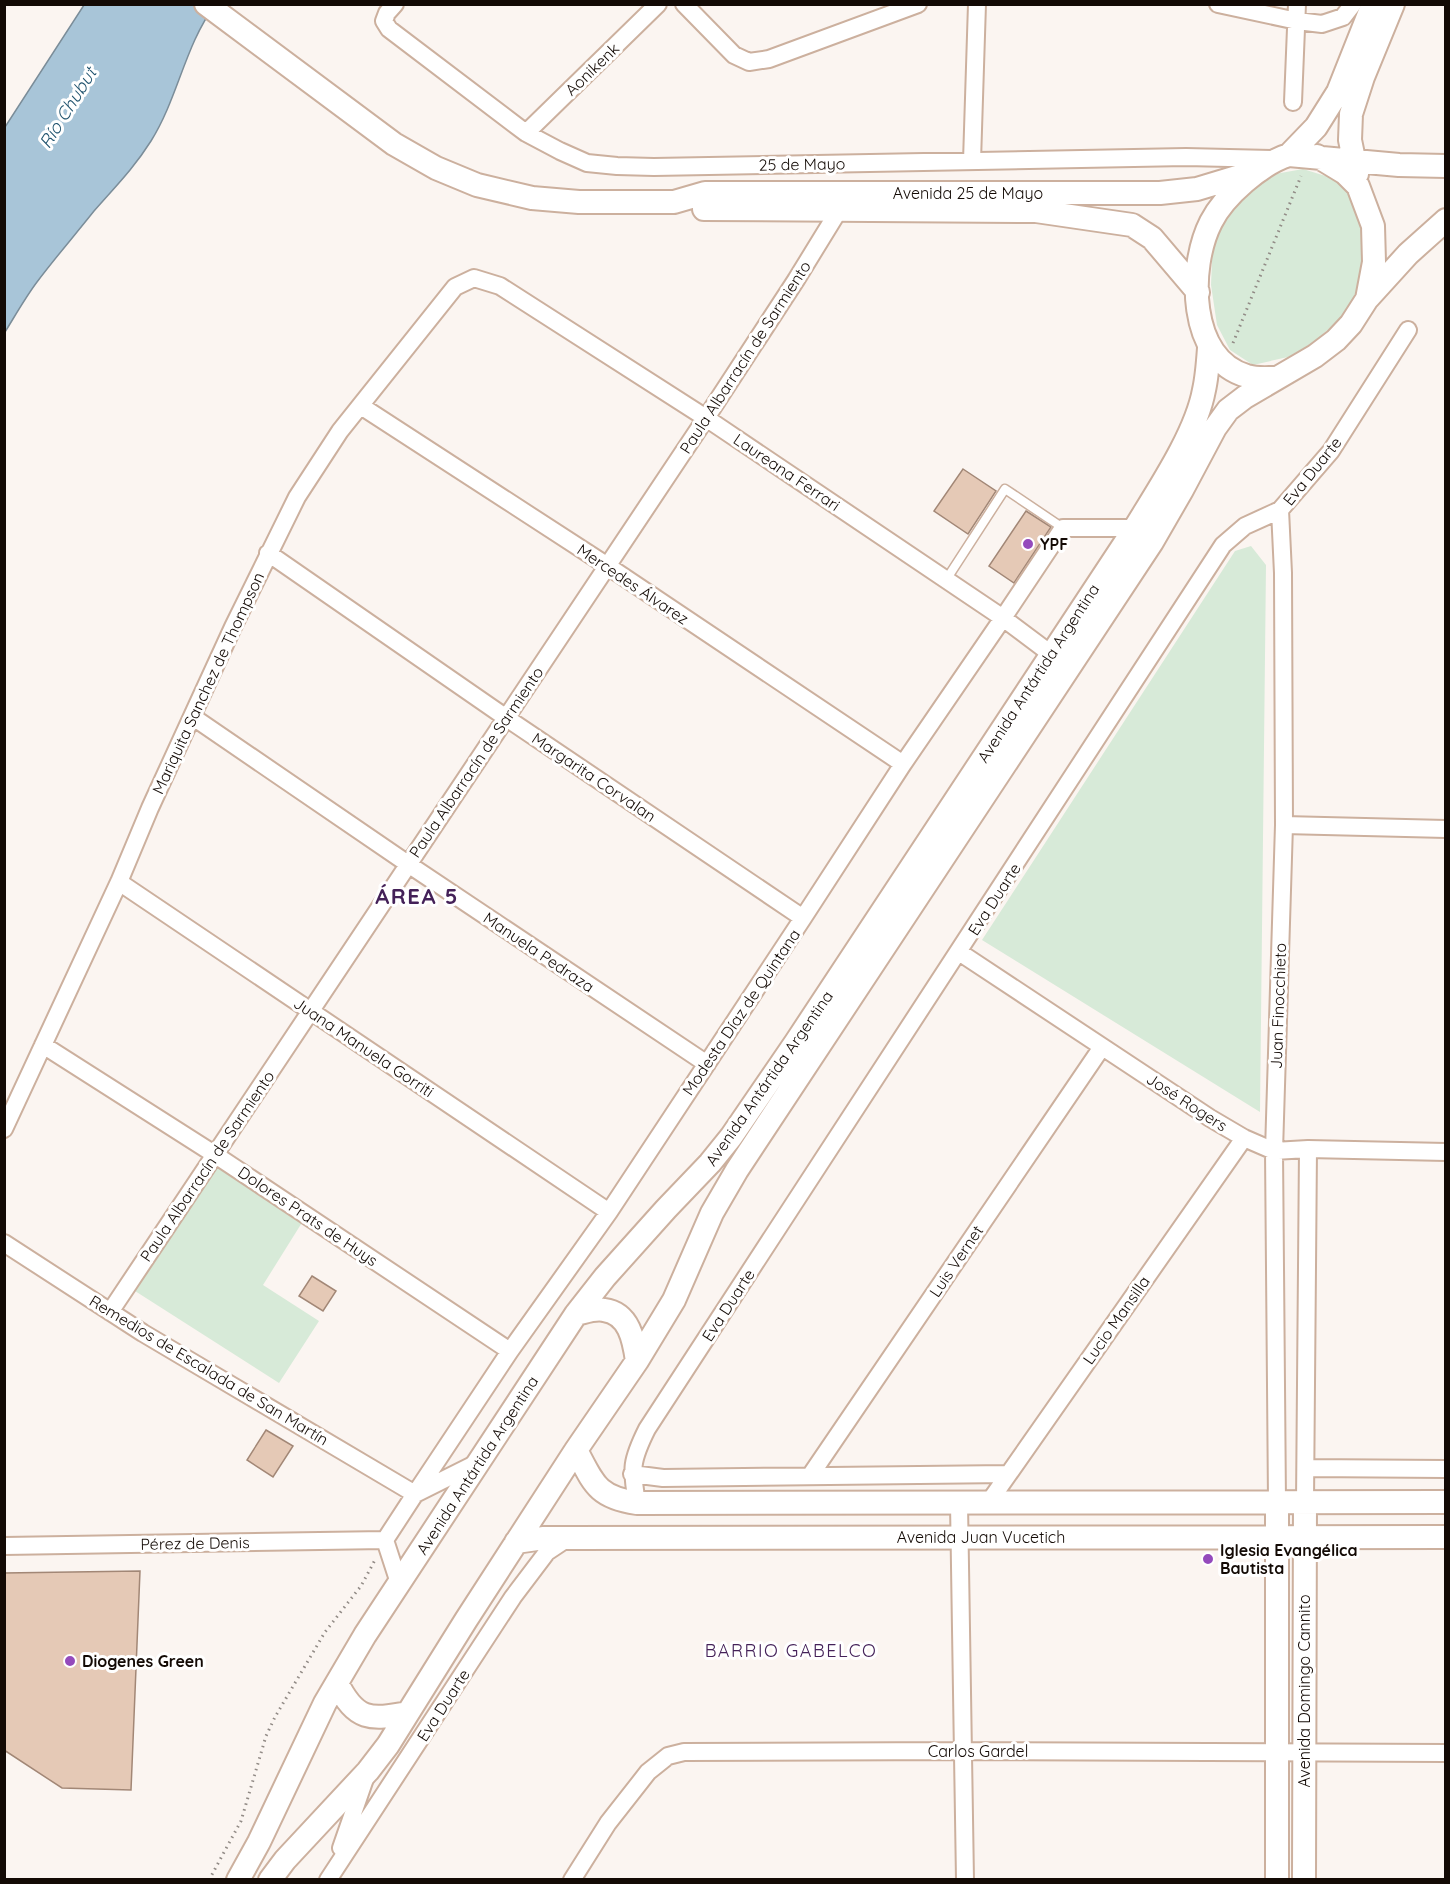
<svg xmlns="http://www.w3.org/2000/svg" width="1450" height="1884" viewBox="0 0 1450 1884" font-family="Quicksand,sans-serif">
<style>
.green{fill:#d7ead8}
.water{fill:#a8c5d8;stroke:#7b8d99;stroke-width:1.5}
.building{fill:#e5c9b6;stroke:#a28776;stroke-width:1.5}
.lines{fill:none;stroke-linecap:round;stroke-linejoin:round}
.lane-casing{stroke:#ccb09e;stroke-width:11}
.street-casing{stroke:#ccb09e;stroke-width:20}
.secondary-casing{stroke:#ccb09e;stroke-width:26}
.path{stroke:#918a85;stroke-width:3;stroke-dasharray:1.5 4.5;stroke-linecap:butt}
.lane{stroke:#fff;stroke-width:8}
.street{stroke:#fff;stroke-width:16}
.secondary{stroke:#fff;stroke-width:22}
.poi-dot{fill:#944abc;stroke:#fff;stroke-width:2}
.labels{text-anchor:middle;stroke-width:6;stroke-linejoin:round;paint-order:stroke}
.street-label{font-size:16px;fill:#130a05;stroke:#fff}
.poi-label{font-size:16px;font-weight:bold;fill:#130a05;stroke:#fff;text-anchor:start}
.water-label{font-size:18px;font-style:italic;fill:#21546f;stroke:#fff}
.neighbourhood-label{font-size:18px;letter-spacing:1.5px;fill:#442158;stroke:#fff}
.district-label{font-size:22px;font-weight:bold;letter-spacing:1.5px;fill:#442158;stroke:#fff}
</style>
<rect width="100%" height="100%" fill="#fbf5f1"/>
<!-- green -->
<path class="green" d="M1303,169L1332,178L1352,194L1360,215L1366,242L1358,292L1342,317L1314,342L1288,357L1253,365L1230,350L1217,325L1211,285L1213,238L1236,200L1275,174Z
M1251,546L1266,565L1260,1112L982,940L1235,551Z
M215,1165L303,1221L263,1285L319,1321L279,1383L135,1291Z"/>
<!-- water -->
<path class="water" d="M84,5H215C185,45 178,98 151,141C134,168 115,187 94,211C75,235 55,258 37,282C25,298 15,316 5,332V127Z"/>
<!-- building -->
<path class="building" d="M963,469L996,491L968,534L934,511Z
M1026,511L1051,527L1014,583L989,566Z
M312,1276L336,1291L323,1311L299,1296Z
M266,1430L293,1446L273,1477L247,1460Z
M140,1571L131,1790L62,1788L4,1750V1573Z"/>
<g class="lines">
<!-- lane casing -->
<g class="lane-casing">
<path id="lane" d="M946,580L1005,489L1063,528"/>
</g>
<!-- street casing -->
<g class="street-casing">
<path id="street" d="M395,4L387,13L384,21L389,29L526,133L560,151L587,163L617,166L654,167L1186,157L1276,159
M684,4L734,55L749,62L769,59L918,4
M1218,4L1297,21L1322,24L1343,17L1353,4
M1293,102L1297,4
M526,133L658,4
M972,161L977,4
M361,406L606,565L903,764
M268,553L505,717L803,918
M193,717L408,864L707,1064
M1284,825L1446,829
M119,882L609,1212
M959,952L1210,1118L1244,1138L1274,1151L1308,1149L1446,1152
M43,1045L214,1154L510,1351
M4,1129L119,882L150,808L233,627L297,497L340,431L455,287L474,278L500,286L706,418L1003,618L1051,654
M4,1243L143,1333L415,1494L510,1351L609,1212L803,918L903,764L1003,618L1063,528H1135
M110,1312L706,418L796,280L839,210
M1306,1468L1446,1469
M632,1474L663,1478L1008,1474
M810,1476L1102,1047
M989,1502L1244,1138
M1277,1502L1274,1151L1284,825L1283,573L1280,510
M1305,1502L1308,1149
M637,1503C631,1468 631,1461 647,1429L1223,545L1245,526L1280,510L1331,451L1408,330
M959,1503L965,1880
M4,1546L385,1540
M399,1583L385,1540L415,1494L479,1462
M341,1848L366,1776
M328,1880L513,1597L547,1552L568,1538
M572,1880L608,1823L648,1772L668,1756L684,1752L963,1751L1446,1753"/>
</g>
<!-- secondary casing -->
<g class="secondary-casing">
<path id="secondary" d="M206,4L394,144L436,168L477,185L532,198L579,202H674L705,193H1160L1197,189L1260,170
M1289,155L1316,127L1338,92L1373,4
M1357,174L1350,140L1351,114L1363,77L1393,4
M704,209L1036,211L1132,225L1152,238L1198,292
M1368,298L1408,254L1446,220
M1274,378C1266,378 1255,379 1247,376C1188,360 1188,267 1211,222C1224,196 1262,163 1289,155L1399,165L1446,166
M576,1314C585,1312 595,1308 604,1310C629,1313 634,1340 637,1361
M576,1450C594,1484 597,1497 637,1503L1446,1502
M1277,1502V1880
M516,1542L544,1538H568L1446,1537
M337,1683C356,1721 370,1720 408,1713
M238,1880L259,1842L325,1703L365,1635L576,1314L605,1277L666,1209L710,1163L731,1137L796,1042L1135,528C1158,490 1196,434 1204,390C1207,377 1208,362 1209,348
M270,1880L285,1860L368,1771L388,1745L466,1620L576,1450L637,1361L674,1300L712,1213L737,1170L1152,542L1182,490L1215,428L1228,410L1245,397L1315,356L1336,340L1351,324L1367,299L1374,262L1373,226L1358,186L1345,173L1317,156
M1304,1880L1305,1502"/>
</g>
<!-- path -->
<path class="path" d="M1233,343L1301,176
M209,1880L241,1821L266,1736L275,1717L325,1632L361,1586L375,1560"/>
<!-- lane -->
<use href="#lane" class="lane"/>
<!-- street -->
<use href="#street" class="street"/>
<!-- secondary -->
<use href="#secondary" class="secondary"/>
</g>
<!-- markers -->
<g class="poi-dot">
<circle cx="1028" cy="544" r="6"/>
<circle cx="1208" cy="1559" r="6"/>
<circle cx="70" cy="1661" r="6"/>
</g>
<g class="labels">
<!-- street labels -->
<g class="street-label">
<text transform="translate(592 69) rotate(-44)" y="6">Aonikenk</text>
<text transform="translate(802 164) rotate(-1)" y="6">25 de Mayo</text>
<text x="968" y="199">Avenida 25 de Mayo</text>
<text transform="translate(745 357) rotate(-57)" y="6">Paula Albarracín de Sarmiento</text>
<text transform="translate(1312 471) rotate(-51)" y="6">Eva Duarte</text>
<text transform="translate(787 472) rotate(34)" y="6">Laureana Ferrari</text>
<text transform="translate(633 584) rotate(34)" y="6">Mercedes Álvarez</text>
<text transform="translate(1038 673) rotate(-57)" y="6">Avenida Antártida Argentina</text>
<text transform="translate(208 683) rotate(-65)" y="6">Mariquita Sanchez de Thompson</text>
<text transform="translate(476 762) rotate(-56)" y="6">Paula Albarracín de Sarmiento</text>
<text transform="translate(594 777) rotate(34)" y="6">Margarita Corvalan</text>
<text transform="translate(994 899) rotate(-57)" y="6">Eva Duarte</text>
<text transform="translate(539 952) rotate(34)" y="6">Manuela Pedraza</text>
<text transform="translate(1278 1006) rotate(-88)" y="6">Juan Finocchieto</text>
<text transform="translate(741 1012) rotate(-56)" y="6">Modesta Díaz de Quintana</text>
<text transform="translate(364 1047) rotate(34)" y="6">Juana Manuela Gorriti</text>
<text transform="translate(769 1078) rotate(-55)" y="6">Avenida Antártida Argentina</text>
<text transform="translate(1187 1102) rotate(33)" y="6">José Rogers</text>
<text transform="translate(207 1166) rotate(-56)" y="6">Paula Albarracín de Sarmiento</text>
<text transform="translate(308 1216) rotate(34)" y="6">Dolores Prats de Huys</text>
<text transform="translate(956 1261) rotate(-56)" y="6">Luis Vernet</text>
<text transform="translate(728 1305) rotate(-57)" y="6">Eva Duarte</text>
<text transform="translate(1116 1320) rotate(-55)" y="6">Lucio Mansilla</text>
<text transform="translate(209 1370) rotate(31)" y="6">Remedios de Escalada de San Martín</text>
<text transform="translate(477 1465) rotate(-57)" y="6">Avenida Antártida Argentina</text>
<text x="981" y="1543">Avenida Juan Vucetich</text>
<text transform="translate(195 1543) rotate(-1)" y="6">Pérez de Denis</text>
<text transform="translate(1304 1691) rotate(-90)" y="6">Avenida Domingo Cannito</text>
<text transform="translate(443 1705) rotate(-57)" y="6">Eva Duarte</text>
<text x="978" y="1757">Carlos Gardel</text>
</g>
<!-- poi labels -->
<g class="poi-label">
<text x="1040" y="550">YPF</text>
<text x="1220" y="1556">Iglesia Evangélica<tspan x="1220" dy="18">Bautista</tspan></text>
<text x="82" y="1667">Diogenes Green</text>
</g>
<!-- water labels -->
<g class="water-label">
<text transform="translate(68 108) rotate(-58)" y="6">Río Chubut</text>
</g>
<!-- neighbourhood labels -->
<g class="neighbourhood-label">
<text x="791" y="1657">BARRIO GABELCO</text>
</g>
<!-- district labels -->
<g class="district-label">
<text x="417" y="904">ÁREA 5</text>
</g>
</g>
<!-- border -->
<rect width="1450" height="1884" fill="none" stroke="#130a05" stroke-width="12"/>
</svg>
